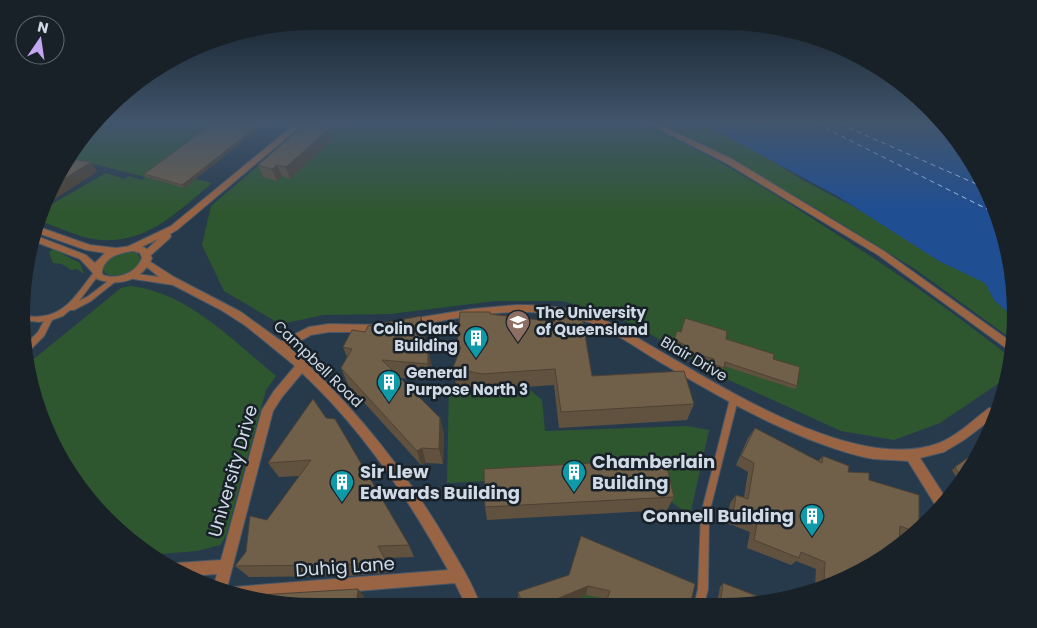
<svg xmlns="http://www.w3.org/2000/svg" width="1037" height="628" viewBox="0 0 1037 628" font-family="Poppins,sans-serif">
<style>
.green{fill:#2f572f}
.water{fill:#1f4e93}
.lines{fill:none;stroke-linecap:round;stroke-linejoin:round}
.ferry{stroke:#b4cef5;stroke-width:1;stroke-dasharray:5 4;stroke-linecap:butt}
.service-casing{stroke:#455768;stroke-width:2}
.minor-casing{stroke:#455768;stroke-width:2}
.tertiary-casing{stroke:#455768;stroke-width:2}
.service{fill:#996444;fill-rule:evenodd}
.minor{fill:#996444;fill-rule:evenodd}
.tertiary{fill:#996444;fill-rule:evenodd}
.wall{fill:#60523f}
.shaded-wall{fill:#4e4233}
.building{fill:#705f49;stroke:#4e4233}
.labels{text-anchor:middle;stroke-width:5;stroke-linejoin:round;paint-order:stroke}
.poi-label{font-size:15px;font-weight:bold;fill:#cfdae6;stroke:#182028;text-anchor:start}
.street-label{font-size:15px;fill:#cfdae6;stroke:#182028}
.near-poi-label{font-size:18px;font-weight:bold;fill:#cfdae6;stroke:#182028;text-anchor:start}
.near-street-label{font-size:18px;fill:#cfdae6;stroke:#182028}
</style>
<rect width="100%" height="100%" fill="#273a4c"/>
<!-- green -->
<path class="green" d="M93,124H217L146,177L184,188L196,179L212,183C173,216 139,251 84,237C68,232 52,225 37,220L43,209L106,173L124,179L129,176L142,180L145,177L70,158L82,136Z
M307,124H642C708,152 767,189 827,228C890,268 952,311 1010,357L1008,377L940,423L894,440L841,431L718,375L637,326L603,312L562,301H495L390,314L323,315L286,323L275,321L224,291L202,245L211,206Z
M658,124H704L760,153L801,179L871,216L939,261L986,283L994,300L1010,314V338L915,269L817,209L740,164Z
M53,249L80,263L84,274L77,269L71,270L62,264L53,263L49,252Z
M132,252L137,253L141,259C137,272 117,280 105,273L103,269C107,257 120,252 132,252Z
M130,286C188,292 233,341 276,376L266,390L226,536L220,545L197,551L148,555L82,492L37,408L29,363L121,288Z
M449,386L481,392L530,390L542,400L545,431L687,426L709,430L690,516L669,500L660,473L447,483Z
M586,595L606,599L604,605H559Z"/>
<!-- water -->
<path class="water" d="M704,124H939L967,152L1010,257V314L994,300L985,283L939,261L837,196Z"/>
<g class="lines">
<!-- ferry -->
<path class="ferry" d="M817,124L991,211
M840,124L981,186"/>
<!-- service casing -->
<g class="service-casing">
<path id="service" d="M95,271H97L100,273L79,301L87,297L111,279H113L116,281L91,301L74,310H70L63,316L52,320L44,336L30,350L27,351L26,344L38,332L44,321L39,322L23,320L21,314L22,311C24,312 25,315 28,316C31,317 39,317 43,316C68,313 80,289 95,271Z
M734,396L737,397L738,399L709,514L708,589L704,605H694L698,589L701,514L730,399L731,397Z"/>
</g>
<!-- minor casing -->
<g class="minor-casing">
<path id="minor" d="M295,124H303L177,230L170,234L171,236L170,238L150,256L147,257L142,254L158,239L135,250H129L127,248L129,246L171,226Z
M649,124H658L732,159L884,251L1010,341V351L878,255L726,163Z
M146,259L174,277L241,312L281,341L309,327L329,324L385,325L386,328L385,331L381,332H329L311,335L289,347C353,404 406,471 449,545C460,564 473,584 480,605H466L455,583L259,599L227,593L228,589L233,587L448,570C408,498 362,429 302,373L282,397L273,411L226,592L213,588L217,574L189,576L170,567L176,563L221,560L262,410L274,391L295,366L246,326L221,310L173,285L127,278L125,276L127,274L130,273L159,277L143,264L141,262Z
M517,305C543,305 570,307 595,316C620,326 642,341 665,354C732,393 860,473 939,443C957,436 973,420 989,408H995L989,421L964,440L944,452L920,458L947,500L939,511L908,461C897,460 885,460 874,459C855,456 835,449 816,442C763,422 714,394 665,365C637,349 610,327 578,319C524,304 464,316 410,327L406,326L405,323L406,320L410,319L472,309Z"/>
</g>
<!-- tertiary casing -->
<g class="tertiary-casing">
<path id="tertiary" d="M36,226L90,245L116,248L139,245L147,249L152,258C142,281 119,287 97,279L92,272L80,259L33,241L34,235L86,255L95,263L105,253L86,250L35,232ZM133,251L140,253L142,258C136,273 119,280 103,275L102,272C104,257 119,253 133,251Z"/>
</g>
<!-- service -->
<use href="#service" class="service"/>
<!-- minor -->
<use href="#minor" class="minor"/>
<!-- tertiary -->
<use href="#tertiary" class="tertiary"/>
</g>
<!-- wall -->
<path class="wall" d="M212,124H265L184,188L146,177L144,174Z
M305,124H340L331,133L333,139L290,179L282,176L277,181L263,177L258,165Z
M490,314L554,322L555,318L592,376L694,404L687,420L559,428L554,385L483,390L456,385L453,368L458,355L457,347Z
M677,331L726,339L773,359L797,386L795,389L724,366L722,371L711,367L713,362L682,353L683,348L673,343Z
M425,334L424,343L426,349L428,350L432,367L431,380L400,378L444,433L443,464L426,463L421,465L348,385L341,368L347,357L343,347Z
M313,399L409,545L414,557L385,558L393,572L349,576L249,577L235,566L246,552L267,520L300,476L279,477L268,463Z
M755,428L818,461L823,456L848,472L869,480L919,530L906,540L900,537L870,567L815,586L816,569L796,561L791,565L747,548L750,532L727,523L730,503L736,495L744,497L748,472L736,465L748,438Z
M977,451L966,477L960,484L952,470Z
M674,497L667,510L487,520L485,507Z
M569,575L690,605H604L606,599L586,595L562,604V605H520L518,600V592Z
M723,583L761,604H717L720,587Z"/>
<!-- shaded-wall -->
<path class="shaded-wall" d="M260,124H265L184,188L182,185Z
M324,124H340L331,133L333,139L290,179L286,167Z
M91,162L97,172L44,206L56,184Z
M277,165L282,176L277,181L272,169Z
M421,316L425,334L424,346L421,329Z
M428,350L432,367L431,380L428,364Z
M440,418L444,433L443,464L439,449Z
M422,448L426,463L421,465L417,451Z
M588,586L586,595L559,605V598Z
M358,589L364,596L363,606H356Z"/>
<!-- building -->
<path class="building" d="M212,124H260L182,185L144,174Z
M305,124H324L322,126L330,128L286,167L277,165L272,169L258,165Z
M71,159L91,162L56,184L68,162Z
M460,312H490V314L555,322V318L582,317L592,376L684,371L694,404L561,412L555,369L482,374L453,368L461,347H457Z
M421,316V329L426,349L428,350V364L382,360L440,418L439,449L422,448L417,451L341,368L352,349L343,347L352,330L365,332L368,326Z
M685,318L727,331L726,339L774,354L773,359L800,367L797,386L725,362L724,368L713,364L714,359L683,350L685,345L674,340L677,331L681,332Z
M313,399L326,418L335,419L409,545L378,546L386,561L340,565L235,566L246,552L250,516L267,520L311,460L268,463Z
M755,428L822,463L823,456L849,466L848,472L869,473V480L919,495V530L916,532L900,526L899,545L870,567L828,582L824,580L825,562L801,552L799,558L754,540L757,524L733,515L736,495L748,499L754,463L741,456Z
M977,451L966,477L963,481L955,467Z
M665,459L674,497L485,507L484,469Z
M581,536L695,584L690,605H605L610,591L588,586L559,598L562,605H523L518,592L569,575Z
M723,583L770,601L761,604H720Z
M358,589L356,606H295L242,596Z"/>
<!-- sky -->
<linearGradient id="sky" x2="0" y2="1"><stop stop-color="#15202a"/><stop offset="0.58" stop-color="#41556c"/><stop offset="1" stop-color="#41556c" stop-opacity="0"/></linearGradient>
<rect width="1037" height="212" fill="url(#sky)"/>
<!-- icons -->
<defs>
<g id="university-pin" transform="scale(1.25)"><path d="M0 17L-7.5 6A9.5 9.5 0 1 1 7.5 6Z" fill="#8d6e63" stroke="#182028"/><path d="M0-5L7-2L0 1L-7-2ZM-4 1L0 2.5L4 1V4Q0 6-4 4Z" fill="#fff"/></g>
<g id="building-pin" transform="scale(1.25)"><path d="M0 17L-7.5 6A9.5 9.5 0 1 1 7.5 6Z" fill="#0f9aa8" stroke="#182028"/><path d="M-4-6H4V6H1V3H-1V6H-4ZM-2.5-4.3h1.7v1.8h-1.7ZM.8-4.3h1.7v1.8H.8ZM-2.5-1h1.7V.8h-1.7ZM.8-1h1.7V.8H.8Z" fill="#fff"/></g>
</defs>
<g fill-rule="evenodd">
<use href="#university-pin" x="518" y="322"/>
<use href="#building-pin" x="476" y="338"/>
<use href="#building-pin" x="389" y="382"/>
<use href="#building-pin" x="574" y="472"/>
<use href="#building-pin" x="342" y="482"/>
<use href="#building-pin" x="812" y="516"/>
</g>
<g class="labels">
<!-- poi labels -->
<g class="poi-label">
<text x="536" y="318">The University<tspan x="536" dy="17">of Queensland</tspan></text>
<text x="458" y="334" text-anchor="end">Colin Clark<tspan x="458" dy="17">Building</tspan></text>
<text x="406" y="378">General<tspan x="406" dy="17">Purpose North 3</tspan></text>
</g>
<!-- street labels -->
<g class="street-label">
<text transform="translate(694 359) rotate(30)" y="5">Blair Drive</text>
<text transform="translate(318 364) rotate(44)" y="5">Campbell Road</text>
</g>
<!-- near-poi labels -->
<g class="near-poi-label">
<text x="592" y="468">Chamberlain<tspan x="592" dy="21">Building</tspan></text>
<text x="360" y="478">Sir Llew<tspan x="360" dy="21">Edwards Building</tspan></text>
<text x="794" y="522" text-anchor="end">Connell Building</text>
</g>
<!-- near-street labels -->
<g class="near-street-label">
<text transform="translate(233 471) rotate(-74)" y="6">University Drive</text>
<text transform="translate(345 567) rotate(-4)" y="6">Duhig Lane</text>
</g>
</g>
<!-- crop -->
<path d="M0 0H1037V628H0ZM314 30H723A284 284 0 0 1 1007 314V314A284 284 0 0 1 723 598H314A284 284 0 0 1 30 314V314A284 284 0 0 1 314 30Z" fill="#182028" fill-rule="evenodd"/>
<!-- north arrow -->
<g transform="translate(40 40) rotate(13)"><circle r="24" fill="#182028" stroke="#616a74"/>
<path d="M0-4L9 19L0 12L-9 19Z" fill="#c4a7f1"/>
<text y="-8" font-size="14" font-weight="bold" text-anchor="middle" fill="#cfdae6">N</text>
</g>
</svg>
